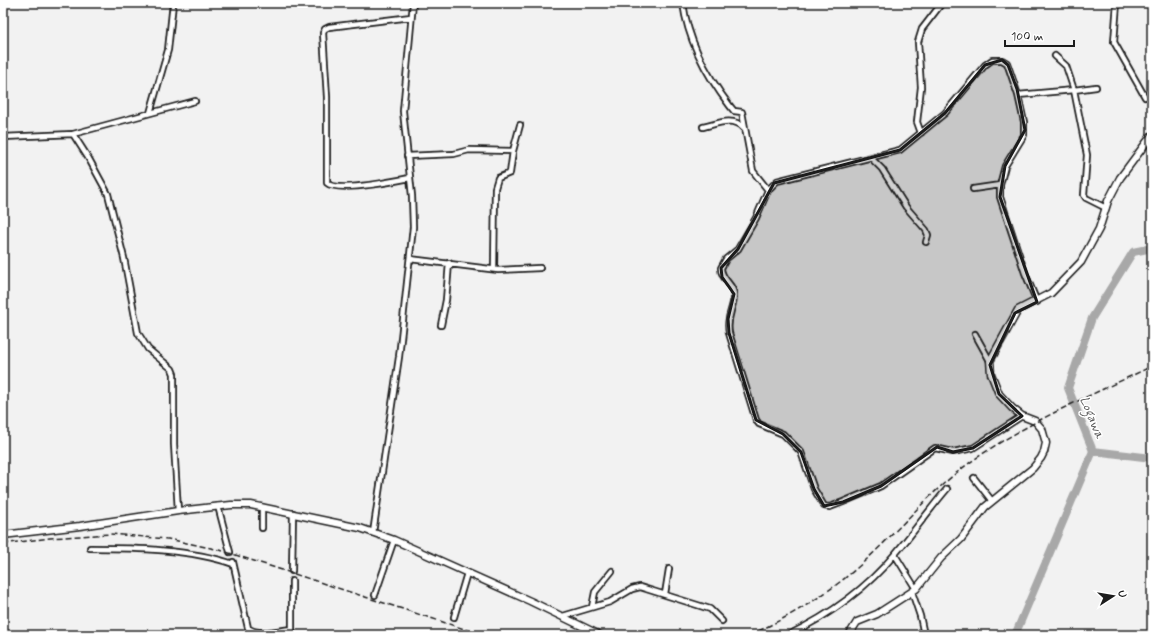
<svg xmlns="http://www.w3.org/2000/svg" width="1155" height="638" viewBox="0 0 1155 638" font-family="Mynerve,sans-serif">
<style>
.lines{fill:none;stroke-linecap:round;stroke-linejoin:round}
.river{stroke:#a8a8a8;stroke-width:8}
.minor-tunnel{stroke:#d2d2d2;stroke-width:4.5;stroke-dasharray:4.5 2;stroke-linecap:butt}
.minor-casing{stroke:#1c1c1c;stroke-width:8}
.tertiary-casing{stroke:#1c1c1c;stroke-width:9}
.minor{stroke:#fff;stroke-width:4.5}
.tertiary{stroke:#fff;stroke-width:6}
.rail{stroke:#1c1c1c;stroke-width:1.5;stroke-dasharray:6 3;stroke-linecap:butt}
.marked{fill:#1c1c1c;fill-opacity:0.2;stroke:#1c1c1c;stroke-width:3;stroke-linejoin:round}
.labels{text-anchor:middle;stroke-width:3;stroke-linejoin:round;paint-order:stroke}
.water-label{font-size:13px;font-style:italic;fill:#5b5b5b;stroke:#fff}
</style>
<rect width="100%" height="100%" fill="#f2f2f2"/>
<filter id="ink" filterUnits="userSpaceOnUse"><feTurbulence type="fractalNoise" baseFrequency=".025" numOctaves="2"/><feDisplacementMap in="SourceGraphic" scale="8" xChannelSelector="R" yChannelSelector="G"/><feConvolveMatrix kernelMatrix="1 2 1 2 8 2 1 2 1" color-interpolation-filters="sRGB"/></filter>
<g filter="url(#ink)">
<g class="lines">
<!-- river -->
<path class="river" d="M1093,451L1152,458
M1015,635L1093,451L1068,388L1092,318L1133,252L1152,248"/>
<!-- minor-tunnel -->
<path class="minor-tunnel" d="M230,552L233,562"/>
<!-- minor casing -->
<g class="minor-casing">
<path id="minor" d="M683,3C688,41 707,76 730,106L734,111L742,112L753,171L768,190
M1117,3L1114,42L1145,97
M1055,56L1066,66L1074,90L1096,87
M1018,95L1024,122V135L1005,166L1000,185V197L1025,273L1037,302
M150,113L168,50L173,3
M703,127C717,124 733,116 744,128
M921,133L917,122L921,87L918,42L922,29L942,3
M73,134L195,101
M3,137L73,134L89,159L108,194L124,258L138,333L148,349L172,369L174,374V444L178,511
M407,156L454,154L469,150L513,151
M871,158L882,169L906,207L926,230L928,235L926,242
M410,178C395,181 337,193 327,183V97L323,33L325,29L329,27L411,17
M973,189L1000,185
M410,259L498,270L540,268
M494,269L495,188L498,178L510,173L513,151L520,125
M441,325L446,300L449,263
M975,334L990,361
M1022,416L973,448L953,452L935,448L881,486L843,502L830,507L824,506L814,489L801,452L783,434L759,424L756,420L729,333C726,316 734,308 734,295C734,284 721,280 721,268L726,259L738,249L756,218L768,190L777,181L900,150L945,113L985,65L992,60H1002L1007,63L1018,95L1074,90L1087,155L1084,195L1086,198L1106,208
M974,478L992,501
M218,506L230,552
M262,507V528
M373,533L399,357L413,227L412,196L403,111L413,3
M90,548C134,548 191,549 233,564
M895,555L916,589
M233,562L248,628C258,636 280,630 292,629
M292,571L293,513
M292,581V635
M912,592L920,616L924,635
M665,594L669,569
M375,595L394,540
M592,607L595,592L612,571
M563,616L610,602L632,589L640,587L710,609L722,621
M454,617L467,573
M788,635C828,616 867,588 895,554C913,533 929,510 947,489"/>
</g>
<!-- tertiary casing -->
<g class="tertiary-casing">
<path id="tertiary" d="M3,535L80,526L178,511L231,505H251L360,528L394,540L530,601L600,635
M849,635L857,622L877,614L916,589L941,558L961,539L985,507L1033,468L1041,458L1044,452L1046,443L1042,429L1035,421L1022,416L1012,408L999,394L991,374L990,361L1018,310L1051,293L1081,262L1099,229L1108,201L1120,178L1152,135"/>
</g>
<!-- minor -->
<use href="#minor" class="minor"/>
<!-- tertiary -->
<use href="#tertiary" class="tertiary"/>
<!-- rail -->
<path class="rail" d="M3,544L50,538L110,534L168,539L220,550L483,635
M750,635C789,617 825,596 857,568C895,535 927,494 968,464C1024,423 1090,396 1152,366"/>
</g>
</g>
<!-- marked area -->
<path class="marked" d="M1002,60L1008,65L1017,89L1025,130L1005,166L1000,197L1037,302L1015,313L990,365L999,394L1022,416L973,448L953,452L937,447L881,486L843,502L824,506L814,489L801,452L783,434L756,420L729,333L728,319L734,294L722,277L721,268L738,249L774,183L900,150L945,113L985,65Z"/>
<g class="labels">
<!-- water labels -->
<g class="water-label">
<text transform="translate(1093 417) rotate(68)" y="5">Logawa</text>
</g>
</g>
<!-- margin -->
<rect width="1155" height="638" fill="none" stroke="#fff" stroke-width="16"/>
<rect x="8" y="8" width="1139" height="622" fill="none" stroke="#1c1c1c" stroke-width="1.5" filter="url(#ink)"/>
<!-- north arrow -->
<g transform="translate(1113 596) rotate(78)" stroke="#ffffff" stroke-width="3" paint-order="stroke">
<path d="M0-3L7 15L0 10L-7 15Z" fill="#1c1c1c"/>
<text y="-6" font-size="11" font-weight="bold" text-anchor="middle" fill="#1c1c1c">U</text>
</g>
<!-- scale -->
<path d="M1005 40v6h69v-6" fill="none" stroke="#1c1c1c" stroke-width="2"/>
<text x="1011" y="40" font-size="12" fill="#1c1c1c" stroke="#ffffff" stroke-width="3" paint-order="stroke">100 m</text>
</svg>
